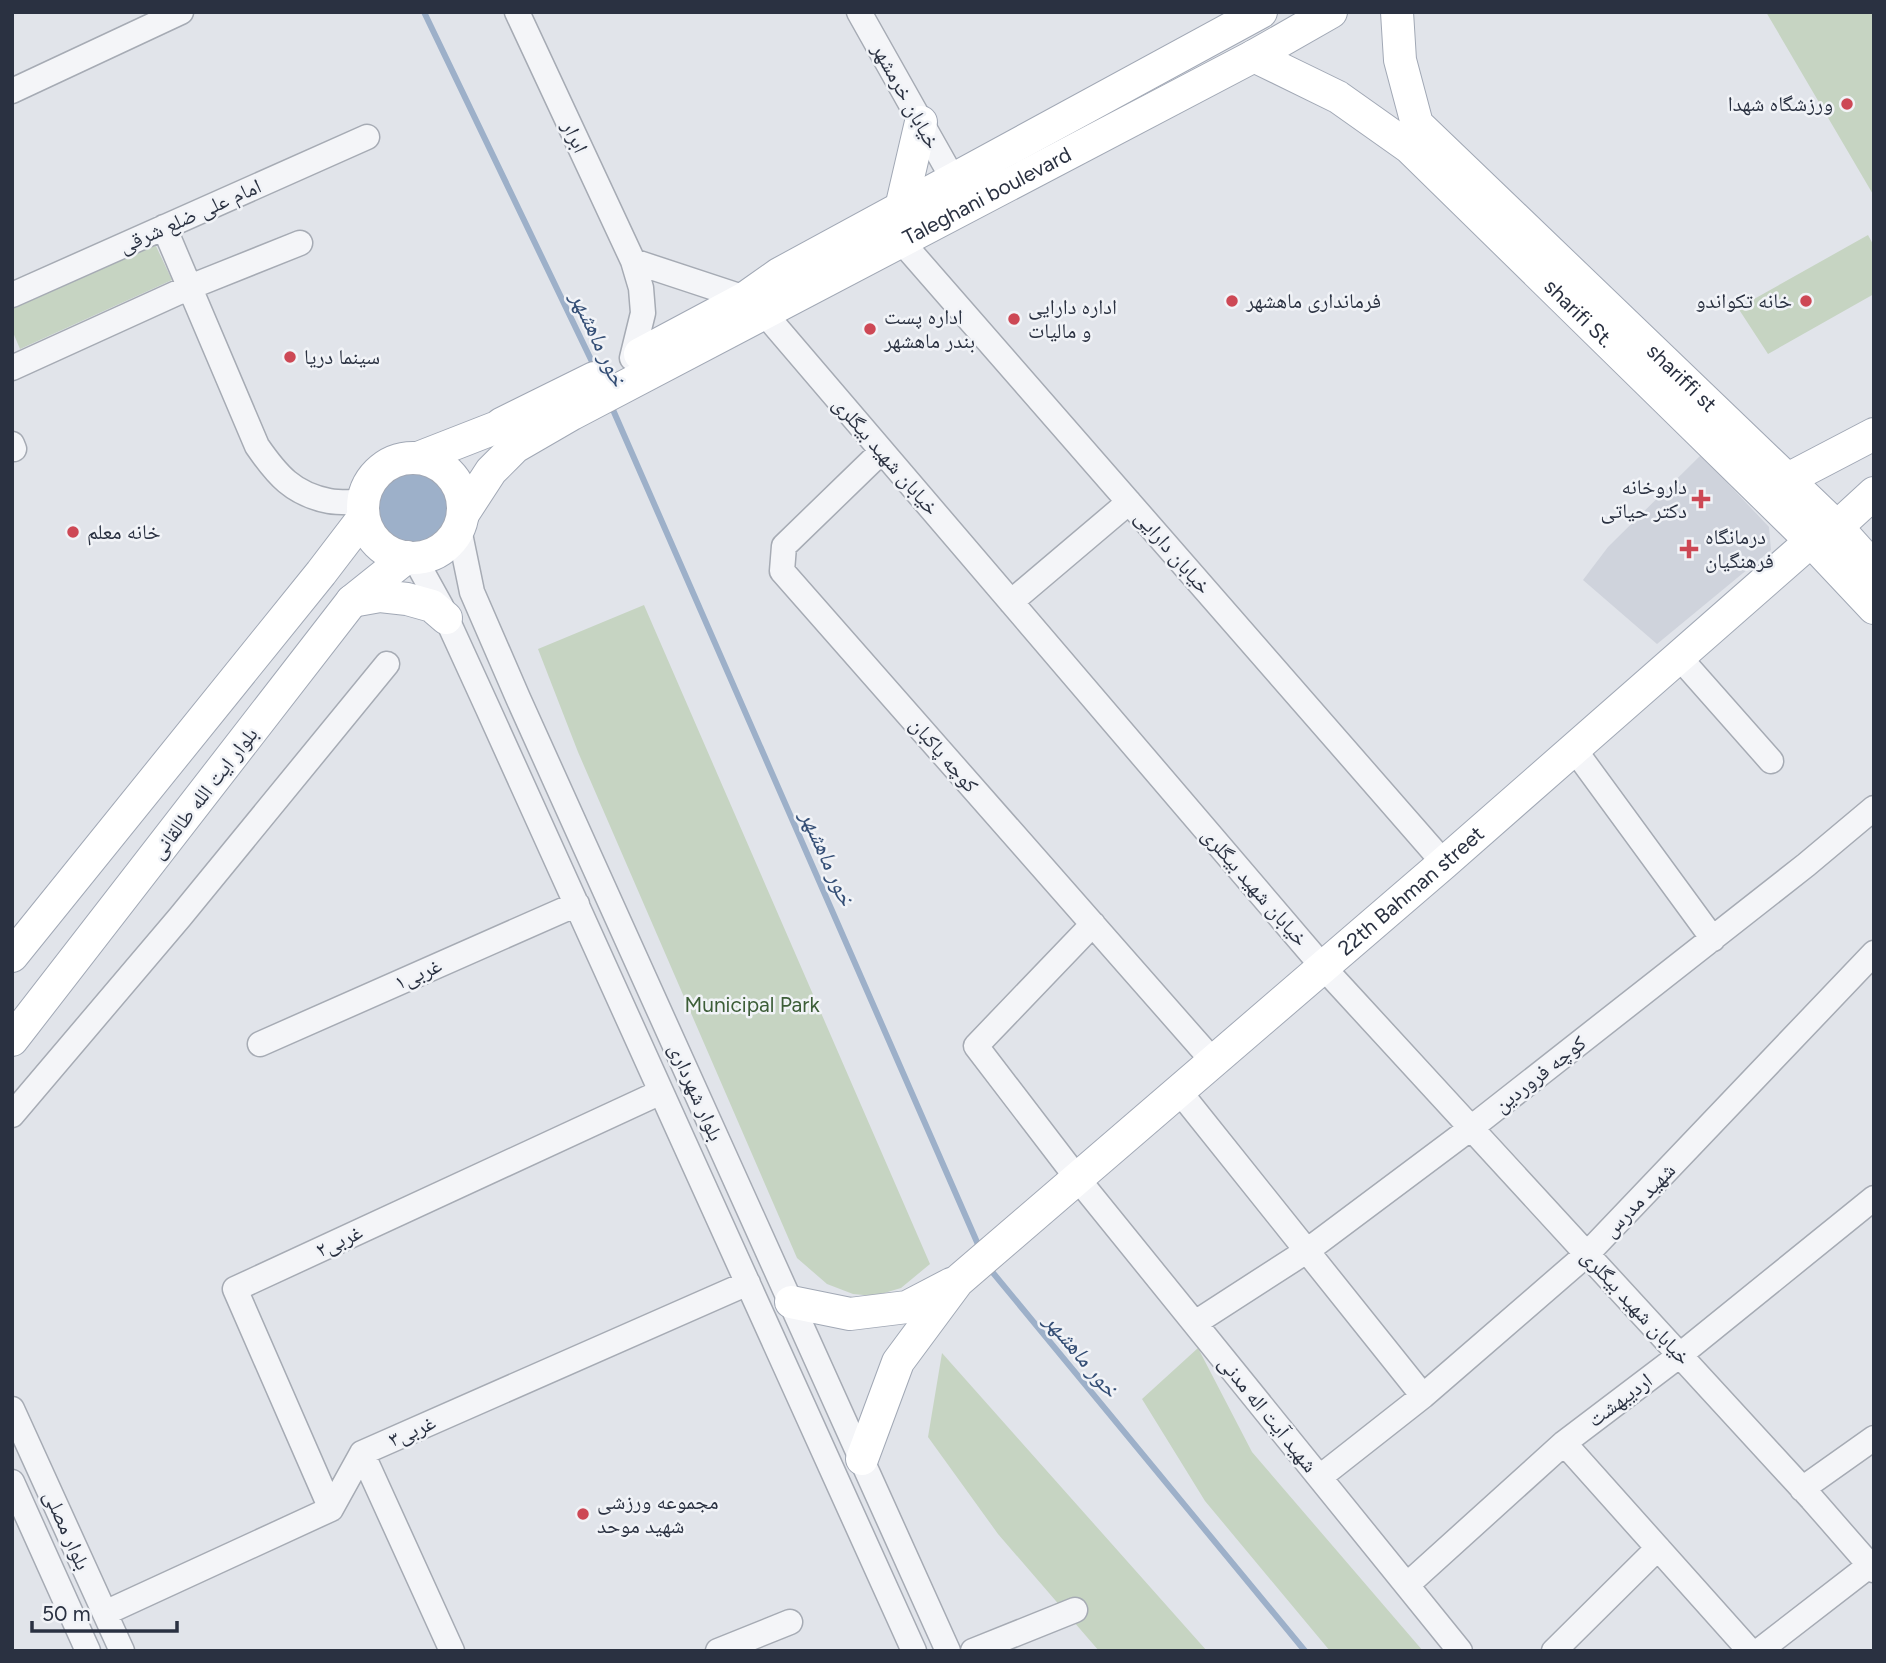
<svg xmlns="http://www.w3.org/2000/svg" width="1886" height="1663" viewBox="0 0 1886 1663" font-family="Figtree,'Noto Naskh Arabic',sans-serif">
<style>
.built{fill:#cfd3dc}
.green{fill:#c6d4c2}
.water{fill:#9db0c9}
.lines{fill:none;stroke-linecap:round;stroke-linejoin:round}
.stream{stroke:#9db0c9;stroke-width:6}
.minor-casing{stroke:#a6abb4;stroke-width:27}
.major-casing{stroke:#a1a8b5;stroke-width:34}
.minor{stroke:#f4f5f8;stroke-width:24}
.major{stroke:#fff;stroke-width:32}
.poi-dot{fill:#cd4855;stroke:#f1f3f7;stroke-width:2.5}
.labels{text-anchor:middle;stroke-width:5;stroke-linejoin:round;paint-order:stroke}
.street-label{font-size:21px;fill:#2a3141;stroke:#f1f3f7}
.poi-label{font-size:21px;fill:#2a3141;stroke:#f1f3f7;text-anchor:start}
.park-label{font-size:21px;fill:#3c5d37;stroke:#f1f3f7}
.water-label{font-size:23px;font-style:italic;fill:#344e75;stroke:#f1f3f7}
</style>
<rect width="100%" height="100%" fill="#e1e4ea"/>
<!-- built -->
<path class="built" d="M1701,455L1769,527L1771,550L1657,644L1583,580L1608,547Z"/>
<!-- green -->
<path class="green" d="M1766,12H1874V196Z
M1868,235L1874,246V294L1768,354L1738,308Z
M155,244L172,280L20,349L12,330V309Z
M644,605L930,1264L901,1288L874,1296L853,1294L827,1284L797,1258L578,752L538,649Z
M1198,1348L1252,1452L1423,1651H1330L1205,1501L1142,1399Z
M942,1353L1207,1651H1099L998,1534L928,1437Z"/>
<!-- water -->
<path class="water" d="M375 506a37 37 0 1 1 74 0a37 37 0 1 1-74 0Z"/>
<g class="lines">
<!-- stream -->
<path class="stream" d="M424,12L596,370
M610,403L980,1249
M989,1268L1305,1651"/>
<!-- minor casing -->
<g class="minor-casing">
<path id="minor" d="M517,12L633,261L641,288L643,313L632,358
M859,12L953,179
M12,91L181,12
M164,227L257,446C277,475 293,494 329,501C340,503 352,502 362,502
M901,241L1444,863
M633,261L745,298
M12,295L367,137
M765,314L1323,967L1812,1499L1874,1570
M12,368L190,287L300,243
M12,444L14,449
M882,451L784,546L782,571L1213,1061
M459,529L472,592L518,698L948,1651
M415,559L441,606L489,711L914,1651
M1011,602L1129,502
M1679,657L1771,761
M1574,749L1713,939
M1093,924L976,1046L1077,1178L1460,1651
M260,1044L577,904
M1179,1091L1423,1396
M12,1115L180,917L387,664
M1195,1323L1308,1250L1471,1128L1806,865L1874,808
M12,1409L122,1651
M1564,1443L1750,1651
M362,1453L452,1651
M1320,1477L1423,1396L1587,1254L1874,953
M12,1482L88,1651
M1802,1489L1874,1438
M331,1509L235,1289L661,1092
M1407,1585L1564,1443L1680,1355L1874,1198
M105,1613L331,1509L362,1453L748,1283
M718,1651L790,1622
M973,1651L1075,1610
M1554,1651L1658,1548
M1759,1651L1874,1562"/>
</g>
<!-- major casing -->
<g class="major-casing">
<g id="major">
<path id="s1" d="M1397,12L1400,60L1417,124L1837,527L1874,568"/>
<path id="s2" d="M1254,56L1338,97L1410,148L1811,541L1874,608"/>
<path d="M901,208L921,122"/>
<path d="M640,354L745,298L779,274L1261,12"/>
<path d="M418,458L500,426L501,424L594,378"/>
<circle cx="413" cy="508" r="50"/>
<path d="M1772,493L1786,480L1874,434"/>
<path id="s3" d="M463,514L491,471L515,447L572,414L1254,56L1331,12"/>
<path d="M352,601L380,596L407,599L432,606L446,618"/>
<path d="M12,956L321,573L363,518"/>
<path d="M12,1040L352,601L407,557"/>
<path d="M791,1302L850,1314L907,1307L951,1284"/>
<path id="s4" d="M862,1459L898,1362L958,1281L1444,863L1811,541L1837,527L1874,493"/>
</g>
</g>
<!-- minor -->
<use href="#minor" class="minor"/>
<!-- major -->
<use href="#major" class="major"/>
</g>
<!-- markers -->
<g class="poi-dot">
<circle cx="1847" cy="104" r="7"/>
<circle cx="1232" cy="301" r="7"/>
<circle cx="1806" cy="301" r="7"/>
<circle cx="1014" cy="319" r="7"/>
<circle cx="870" cy="329" r="7"/>
<circle cx="290" cy="357" r="7"/>
<path d="M1697.5 488.5h7v7h7v7h-7v7h-7v-7h-7v-7h7z"/>
<circle cx="73" cy="532" r="7"/>
<path d="M1685.5 538.5h7v7h7v7h-7v7h-7v-7h-7v-7h7z"/>
<circle cx="583" cy="1514" r="7"/>
</g>
<g class="labels">
<!-- street labels -->
<g class="street-label">
<text transform="translate(906 96) rotate(61)" y="7">خیابان خرمشهر</text>
<text transform="translate(575 137) rotate(65)" y="7">ابرار</text>
<text dy="7" stroke="none"><textPath href="#s3" startOffset="620">Taleghani boulevard</textPath></text>
<text transform="translate(190 216) rotate(-24)" y="7">امام علی ضلع شرقی</text>
<text dy="7" stroke="none"><textPath href="#s2" startOffset="418">sharifi St.</textPath></text>
<text dy="7" stroke="none"><textPath href="#s1" startOffset="481">shariffi st</textPath></text>
<text transform="translate(886 456) rotate(49)" y="7">خیابان شهید بیگلری</text>
<text transform="translate(1173 552) rotate(49)" y="7">خیابان دارایی</text>
<text transform="translate(944 755) rotate(49)" y="7">کوچه پاکبان</text>
<text transform="translate(204 793) rotate(-52)" y="7">بلوار ایت الله طالقانی</text>
<text transform="translate(1255 887) rotate(49)" y="7">خیابان شهید بیگلری</text>
<text dy="7" stroke="none"><textPath href="#s4" startOffset="802">22th Bahman street</textPath></text>
<text transform="translate(418 974) rotate(-24)" y="7">۱غربی</text>
<text transform="translate(1540 1074) rotate(-38)" y="7">کوچه فروردین</text>
<text transform="translate(696 1092) rotate(66)" y="7">بلوار شهرداری</text>
<text transform="translate(1639 1200) rotate(-46)" y="7">شهید مدرس</text>
<text transform="translate(339 1241) rotate(-25)" y="7">۲غربی</text>
<text transform="translate(1636 1307) rotate(47)" y="7">خیابان شهید بیگلری</text>
<text transform="translate(1620 1400) rotate(-37)" y="7">اردیبهشت</text>
<text transform="translate(1268 1414) rotate(51)" y="7">شهید آیت اله مدنی</text>
<text transform="translate(412 1431) rotate(-24)" y="7">۳غربی</text>
<text transform="translate(67 1530) rotate(66)" y="7">بلوار مصلی</text>
</g>
<!-- poi labels -->
<g class="poi-label">
<text x="1833" y="111" text-anchor="end">ورزشگاه شهدا</text>
<text x="1246" y="308">فرمانداری ماهشهر</text>
<text x="1792" y="308" text-anchor="end">خانه تکواندو</text>
<text x="1028" y="314">اداره دارایی<tspan x="1028" dy="24">و مالیات</tspan></text>
<text x="884" y="324">اداره پست<tspan x="884" dy="24">بندر ماهشهر</tspan></text>
<text x="304" y="364">سینما دریا</text>
<text x="1687" y="494" text-anchor="end">داروخانه<tspan x="1687" dy="24">دکتر حیاتی</tspan></text>
<text x="87" y="539">خانه معلم</text>
<text x="1705" y="544">درمانگاه<tspan x="1705" dy="24">فرهنگیان</tspan></text>
<text x="597" y="1509">مجموعه ورزشی<tspan x="597" dy="24">شهید موحد</tspan></text>
</g>
<!-- park labels -->
<g class="park-label">
<text x="752" y="1012">Municipal Park</text>
</g>
<!-- water labels -->
<g class="water-label">
<text transform="translate(599 339) rotate(65)" y="8">خور ماهشهر</text>
<text transform="translate(828 858) rotate(66)" y="8">خور ماهشهر</text>
<text transform="translate(1082 1355) rotate(50)" y="8">خور ماهشهر</text>
</g>
</g>
<!-- border -->
<rect width="1886" height="1663" fill="none" stroke="#2a3141" stroke-width="28"/>
<!-- scale -->
<path d="M32 1621v10h145v-10" fill="none" stroke="#2a3141" stroke-width="3.5"/>
<text x="42" y="1621" font-size="21" fill="#2a3141" stroke="#f1f3f7" stroke-width="5" paint-order="stroke">50 m</text>
</svg>
